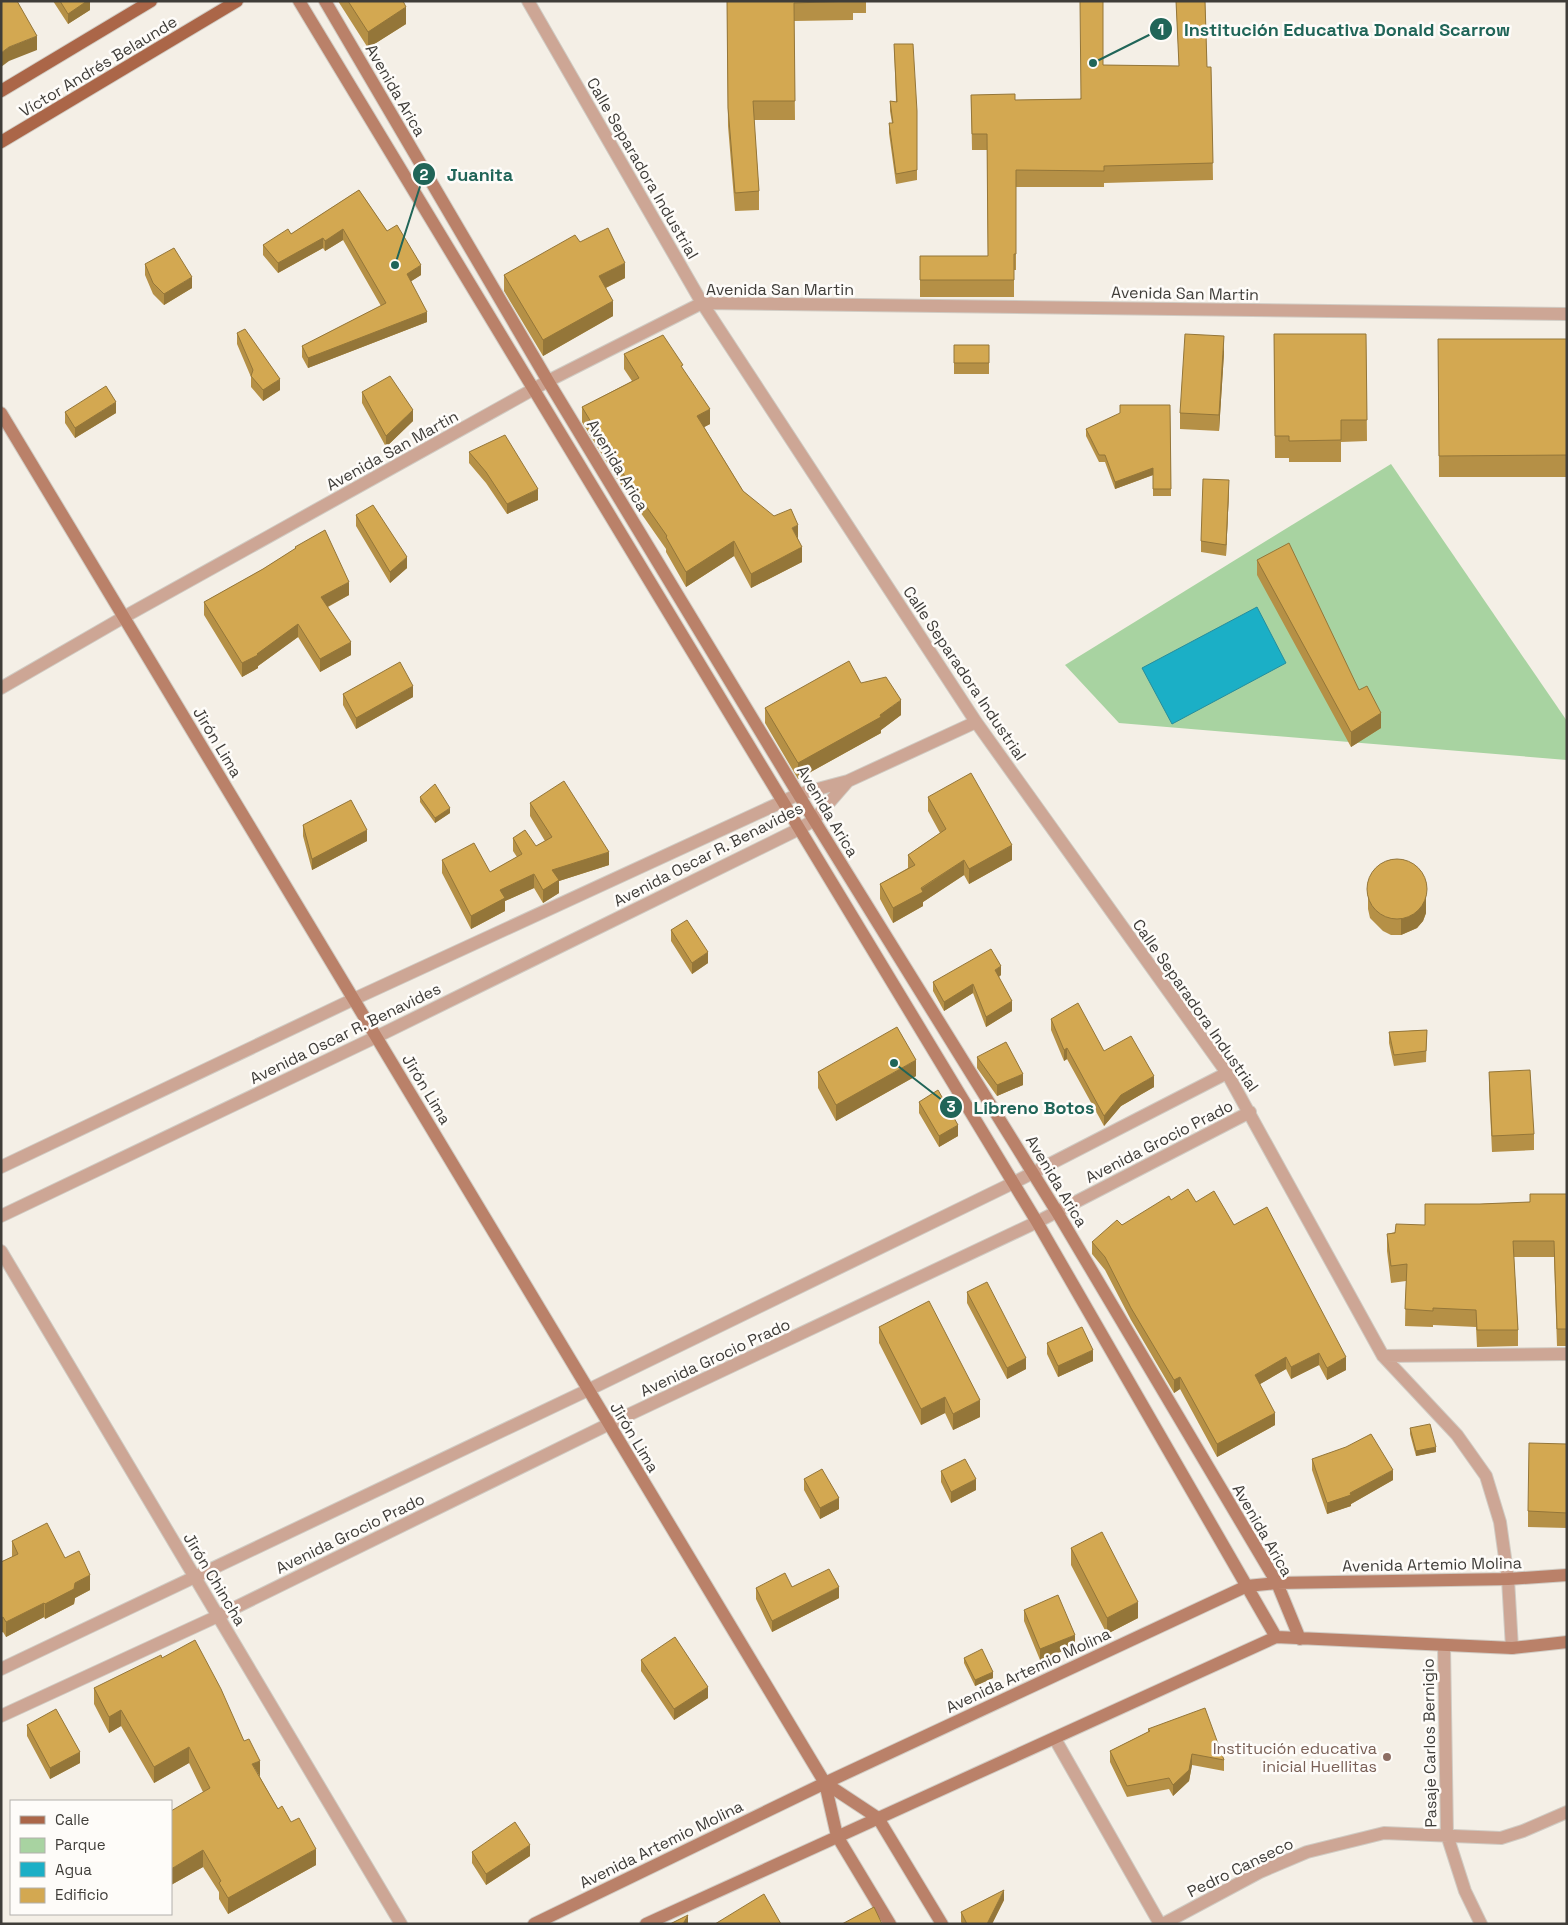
<svg xmlns="http://www.w3.org/2000/svg" width="1568" height="1925" viewBox="0 0 1568 1925" font-family="'Space Grotesk',sans-serif">
<style>
.green{fill:#a8d3a1}
.water{fill:#1bafc6;stroke:#268d9c}
.lines{fill:none;stroke-linecap:round;stroke-linejoin:round}
.street-casing{stroke:#d0cbc3;stroke-width:14}
.secondary-casing{stroke:#d0cbc3;stroke-width:14}
.primary-casing{stroke:#d0cbc3;stroke-width:14}
.street{stroke:#cda695;stroke-width:12}
.secondary{stroke:#ba8169;stroke-width:12}
.primary{stroke:#ab6648;stroke-width:12}
.wall{fill:#b59046}
.shaded-wall{fill:#947639}
.building{fill:#d3a851;stroke:#947639}
.education-dot{fill:#8d6e63;stroke:#fefcf9;stroke-width:2}
.labels{text-anchor:middle;stroke-width:5;stroke-linejoin:round;paint-order:stroke}
.street-label{font-size:16px;fill:#3f3d39;stroke:#fefcf9}
.education-label{font-size:16px;fill:#785e54;stroke:#fefcf9;text-anchor:end}
.leader{fill:none;stroke:#206558;stroke-width:2}
.callout-dot{fill:#206558;stroke:#fefcf9;stroke-width:2}
.mark-label{font-size:15px;text-anchor:middle;font-weight:bold;fill:#fff}
.callout-label{font-size:18px;text-anchor:middle;font-weight:bold;fill:#206558;stroke:#fefcf9;stroke-width:5;stroke-linejoin:round;paint-order:stroke}
</style>
<rect width="100%" height="100%" fill="#f4efe6"/>
<!-- green -->
<path class="green" d="M1391,464L1567,721V760L1119,723L1065,665Z"/>
<!-- water -->
<path class="water" d="M1257,607L1286,663L1172,724L1142,668Z"/>
<g class="lines">
<!-- street casing -->
<g class="street-casing">
<path id="street" d="M528,1L702,303L976,722L1227,1073L1383,1356L1457,1435L1486,1476L1500,1522L1508,1579L1512,1648
M1,688L124,617L548,381L702,303L1567,314
M1,1167L354,999L799,794L848,781L976,722
M1,1216L376,1037L799,829L814,820L848,781
M1,1251L401,1924
M1383,1356L1567,1354
M1444,1645L1447,1835L1465,1891L1481,1924
M1,1669L588,1390L1013,1183L1227,1073
M1,1716L218,1616L609,1424L1037,1222L1250,1112
M1055,1739L1160,1924
M1163,1924L1260,1872L1307,1852L1384,1833L1501,1838L1523,1831L1567,1812"/>
</g>
<!-- secondary casing -->
<g class="secondary-casing">
<path id="secondary" d="M299,1L1037,1222L1276,1637
M325,1L548,381L814,820L1057,1212L1277,1583L1300,1639
M1,413L825,1783L837,1836L890,1924
M825,1783L878,1818L942,1924
M534,1924L825,1783L1247,1586L1277,1583L1508,1579L1567,1575
M646,1924L1276,1637L1512,1648L1567,1642"/>
</g>
<!-- primary casing -->
<g class="primary-casing">
<path id="primary" d="M1,91L151,1
M1,142L237,1"/>
</g>
<!-- street -->
<use href="#street" class="street"/>
<!-- secondary -->
<use href="#secondary" class="secondary"/>
<!-- primary -->
<use href="#primary" class="primary"/>
</g>
<!-- wall -->
<path class="wall" d="M53,1H90V10L68,24Z
M338,1H403L406,24L368,48Z
M727,1H866V13H853V20L794,21L795,120H754L759,191V210L735,211L728,126Z
M1176,1H1205L1207,67H1211L1213,180L1104,183V187H1016V270H1014V297H920V256H988L987,150H972L971,95L1015,100L1080,99L1103,65L1179,66Z
M894,44L917,111V180L896,184L889,133V123H892L890,111V101L896,102Z
M359,190L387,231L421,275L411,281L427,322L308,368L302,357V346L381,306L343,240L325,251L323,248L278,273L263,255V245L291,234Z
M580,242L625,278L606,288L613,316L543,356L504,291V275Z
M145,264L192,288L164,305L153,294L145,275Z
M237,333L280,390L263,401L251,387V377L237,344Z
M1274,334H1366L1367,441L1341,442V462H1289V458H1275Z
M1438,339H1567V477H1439Z
M954,345H989V374H954Z
M1224,353L1219,431L1180,429V413Z
M624,354L683,369L710,424L704,427L743,491L798,539L802,562L751,588L734,556L686,587L666,552V549L615,476L582,422V407L632,381L624,369Z
M362,392L413,421L386,447L362,403Z
M1170,405L1171,496H1153V475L1115,489L1105,462H1099L1086,436V429Z
M65,412L116,413L75,438L65,423Z
M469,452L538,500L507,514L486,483L469,463Z
M1229,491L1226,556L1201,552V541Z
M356,515L407,568L390,583L356,526Z
M295,547L349,595L328,607L351,655L320,672L298,637L258,666V668L242,677L204,615V602L263,569L295,549Z
M1257,560L1359,690L1381,728L1351,747L1257,575Z
M861,683L901,715L881,730V733L798,779L765,723V708Z
M343,694L413,697L356,729L343,705Z
M420,797L450,813L435,823L420,802Z
M928,797L1012,860L969,884L964,875L923,902V906L893,923L880,899V884L908,868V855L940,833L928,811Z
M530,803L609,865L559,881V893L543,903L534,888L505,901V911L471,929L442,873V860L490,872L517,857L513,851V838L536,846L545,841L530,816Z
M303,825L367,841L312,870L303,836Z
M1368,883L1426,913L1423,921L1417,928L1401,935H1391L1383,931L1370,918L1368,909Z
M671,930L708,963L692,974L671,941Z
M1001,975L999,977L1012,1011L986,1027L973,993L944,1011L933,991V982Z
M1051,1019L1104,1051L1154,1087L1121,1106L1104,1126L1067,1059L1064,1061L1051,1030Z
M1427,1030L1426,1062L1394,1066L1389,1043V1032Z
M977,1057L1023,1085L997,1096L977,1068Z
M818,1072L916,1076L836,1121L818,1088Z
M1489,1072L1534,1134V1150L1492,1152L1489,1088Z
M919,1102L958,1136L939,1147L919,1113Z
M1567,1194V1346H1557L1554,1257H1514L1518,1330V1346L1477,1347L1476,1327L1433,1325V1327L1405,1326L1406,1281L1391,1283L1387,1251V1234L1425,1225L1480,1204L1530,1202Z
M1171,1200L1196,1202L1234,1225L1346,1370L1327,1380L1319,1365L1291,1379L1286,1369L1260,1384L1275,1425L1217,1457L1180,1389L1174,1393L1131,1320L1105,1270L1092,1254V1242L1122,1225Z
M967,1292L1026,1369L1007,1379L967,1303Z
M879,1327L980,1417L953,1430L945,1413L921,1425L879,1343Z
M1047,1343L1093,1361L1058,1377L1047,1354Z
M1410,1428L1436,1452L1416,1456L1410,1434Z
M1567,1444V1528L1528,1527V1511Z
M1312,1459L1393,1480L1351,1504V1506L1327,1514L1312,1470Z
M941,1471L976,1490L951,1503L941,1482Z
M804,1479L839,1509L820,1519L804,1490Z
M12,1541L65,1558L90,1590L75,1598L74,1604L45,1619L44,1617L6,1637L3,1632L1,1562L12,1557Z
M1071,1548L1138,1618L1107,1634L1071,1565Z
M792,1587L839,1598L772,1632L756,1599V1588Z
M1024,1610L1075,1646L1040,1660L1024,1621Z
M162,1658L260,1777L278,1809L316,1865L228,1914L219,1899V1892L203,1867L171,1885L203,1792L189,1763L154,1783L121,1726L109,1733L94,1704V1688Z
M964,1658L993,1678L975,1686L964,1663Z
M641,1660L708,1698L674,1720L641,1671Z
M27,1725L80,1763L50,1779L27,1736Z
M1148,1729L1224,1760V1771L1192,1765L1189,1781L1173,1796L1169,1789L1127,1797L1110,1762V1751L1148,1732Z
M472,1852L530,1856L486,1885L472,1863Z
M1004,1900L992,1924H962L961,1922V1912Z"/>
<!-- shaded-wall -->
<path class="shaded-wall" d="M87,1H90V10L68,24V14Z
M406,7V24L368,48V32Z
M37,36V50L9,61L1,67V53L9,47Z
M343,229V240L325,251V241Z
M323,238V248L278,273V263Z
M625,263V278L599,291V276Z
M421,265V275L407,284V274Z
M192,277V288L164,305V294Z
M613,301V316L543,356V340Z
M427,312V322L308,368V358Z
M1224,336V353L1219,431V415Z
M280,379V390L263,401V390Z
M116,402V413L75,438V428Z
M710,409V424L697,431V416Z
M413,410V421L386,447V436Z
M1153,468V475L1115,489V482Z
M1229,480V491L1226,556V545Z
M538,489V500L507,514V504Z
M798,525V539L792,528Z
M734,541V556L686,587V572Z
M802,547V562L751,588V574Z
M407,557V568L390,583V572Z
M349,582V595L321,610V597Z
M298,624V637L258,666V668L242,677V663Z
M351,642V655L320,672V659Z
M413,686V697L356,729V718Z
M901,700V715L881,730V733L798,779V763L880,715Z
M1381,713V728L1351,747V732Z
M450,808V813L435,823V818Z
M367,830V841L312,870V859Z
M1012,845V860L969,884V869Z
M609,852V865L559,881V893L543,903V890L552,870Z
M964,860V875L923,902V906L893,923V908Z
M534,874V888L505,901V911L471,929V916L500,890Z
M1426,896V913L1423,921L1417,928L1401,935V919Z
M708,952V963L692,974V963Z
M1001,966V975L995,979V970Z
M973,984V993L944,1011V1002Z
M1012,1001V1011L986,1027V1017Z
M1067,1048V1059L1064,1061V1050Z
M916,1060V1076L836,1121V1105Z
M1023,1074V1085L997,1096V1085Z
M1154,1076V1087L1121,1106L1104,1126V1116L1121,1095Z
M958,1125V1136L939,1147V1136Z
M1093,1350V1361L1058,1377V1366Z
M1319,1353V1365L1291,1379V1367Z
M1286,1357V1369L1255,1387V1375Z
M1346,1357V1370L1327,1380V1368Z
M1026,1358V1369L1007,1379V1368Z
M1180,1377V1389L1174,1393V1380Z
M945,1397V1413L921,1425V1409Z
M980,1400V1417L953,1430V1414Z
M1275,1413V1425L1217,1457V1444Z
M1436,1447V1452L1416,1456V1451Z
M1393,1470V1480L1351,1504V1506L1327,1514V1503L1350,1493Z
M976,1479V1490L951,1503V1492Z
M839,1498V1509L820,1519V1508Z
M90,1575V1590L75,1598L74,1604L45,1619V1604L75,1583Z
M839,1587V1598L772,1632V1621Z
M1138,1602V1618L1107,1634V1618Z
M44,1603V1617L6,1637V1622Z
M3,1617V1632L1,1633V1618Z
M1075,1635V1646L1040,1660V1649Z
M993,1672V1678L975,1686V1680Z
M708,1687V1698L674,1720V1709Z
M121,1710V1726L109,1733V1717Z
M189,1747V1763L154,1783V1767Z
M80,1752V1763L50,1779V1768Z
M1192,1754V1765L1189,1781L1173,1796V1785Z
M260,1761V1777L252,1764Z
M530,1845V1856L486,1885V1874Z
M316,1849V1865L228,1914V1898Z
M203,1850V1867L171,1885V1869Z
M1004,1890V1900L992,1924H987Z
M688,1915V1924H683Z"/>
<!-- building -->
<path class="building" d="M1,1H17L37,36L9,47L1,53Z
M60,1H87L68,14Z
M348,1H403L406,7L368,32Z
M727,1H853L794,3L795,101H753L759,191L735,193L728,108Z
M1080,1H1103V65L1179,66L1176,1H1205L1207,67H1211L1213,163L1104,166V171L1016,170V254H1014V280H920V256H988L987,134H972L971,95L1015,94V100L1081,99Z
M894,44H913L917,111V170L896,174L889,123H893L890,101L897,102Z
M359,190L387,231L397,225L421,265L407,274L427,312L308,358L302,346L386,303L343,229L325,241L323,238L278,263L263,245L288,229L291,234Z
M608,228L625,263L599,276L613,301L543,340L504,275L575,235L580,242Z
M174,248L192,277L164,294L153,283L145,264Z
M245,329L280,379L263,390L251,376L253,370L237,333Z
M1185,334L1224,336L1219,415L1180,413Z
M1274,334H1366L1367,420H1341V440L1289,441V436H1275Z
M663,335L683,365L681,366L710,409L697,416L743,491L774,516L791,509L798,525L792,528L802,547L751,574L734,541L686,572L666,537L667,536L615,462L582,407L639,378L624,354Z
M1438,339H1567V455L1439,456Z
M954,345H989V363H954Z
M390,376L413,410L386,436L362,392Z
M106,386L116,402L75,428L65,412Z
M1120,405H1170L1171,489H1153V468L1115,482L1105,455H1099L1086,429L1120,413Z
M505,435L538,489L507,504L486,472L469,452Z
M1203,479L1229,480L1226,545L1201,541Z
M373,505L407,557L390,572L356,515Z
M325,530L349,582L321,597L351,642L320,659L298,624L257,654L258,655L242,663L204,602L263,569L296,548L295,547Z
M1289,543L1359,690L1367,686L1381,713L1351,732L1257,560Z
M849,661L861,683L886,677L901,700L880,715L881,717L798,763L765,708Z
M400,662L413,686L356,718L343,694Z
M971,773L1012,845L969,869L964,860L921,888L923,892L893,908L880,884L915,865L908,855L946,829L928,797Z
M564,781L609,852L552,870L559,880L543,890L534,874L500,890L505,898L471,916L442,860L474,843L490,872L522,854L513,838L525,830L536,846L552,837L530,803Z
M435,784L450,808L435,818L420,797Z
M351,800L367,830L312,859L303,825Z
M1367 889a30 30 0 1 1 60 0a30 30 0 1 1-60 0Z
M687,920L708,952L692,963L671,930Z
M991,949L1001,966L995,970L1012,1001L986,1017L973,984L944,1002L933,982Z
M1078,1003L1104,1051L1131,1036L1154,1076L1121,1095L1104,1116L1067,1048L1064,1050L1051,1019Z
M897,1027L916,1060L836,1105L818,1072Z
M1427,1030L1426,1051L1394,1055L1389,1032Z
M1006,1042L1023,1074L997,1085L977,1057Z
M1530,1070L1534,1134L1492,1136L1489,1072Z
M938,1090L958,1125L939,1136L919,1102Z
M1188,1189L1196,1202L1214,1191L1234,1225L1267,1207L1346,1357L1327,1368L1319,1353L1291,1367L1286,1357L1255,1375L1275,1413L1217,1444L1180,1377L1174,1380L1131,1308L1105,1257L1092,1242L1117,1220L1122,1225L1169,1196L1171,1200Z
M1530,1194H1567V1329H1557L1554,1241H1513L1518,1330H1477L1476,1310L1433,1308V1311L1405,1309L1407,1264L1391,1266L1387,1234L1395,1233L1396,1224L1425,1225V1204H1480L1530,1202Z
M987,1282L1026,1358L1007,1368L967,1292Z
M929,1301L980,1400L953,1414L945,1397L921,1409L879,1327Z
M1082,1327L1093,1350L1058,1366L1047,1343Z
M1430,1424L1436,1447L1416,1451L1410,1428Z
M1371,1434L1393,1470L1350,1493L1351,1495L1327,1503L1312,1459L1346,1447Z
M1529,1443L1567,1444V1513L1528,1511Z
M965,1459L976,1479L951,1492L941,1471Z
M822,1469L839,1498L820,1508L804,1479Z
M47,1523L65,1558L79,1551L90,1575L75,1583L74,1589L45,1604L44,1603L6,1622L3,1617L1,1618V1562L18,1554L12,1541Z
M1102,1532L1138,1602L1107,1618L1071,1548Z
M829,1569L839,1587L772,1621L756,1588L785,1573L792,1587Z
M1058,1595L1075,1635L1040,1649L1024,1610Z
M675,1637L708,1687L674,1709L641,1660Z
M195,1640L221,1689L244,1741L249,1739L260,1761L252,1764L278,1809L282,1806L291,1822L299,1818L316,1849L228,1898L219,1883L221,1881L203,1850L171,1869V1811L210,1788L189,1747L154,1767L121,1710L109,1717L94,1688L161,1655L162,1658Z
M982,1649L993,1672L975,1680L964,1658Z
M1205,1708L1224,1760L1192,1754L1189,1770L1173,1785L1169,1778L1127,1786L1110,1751L1150,1731L1148,1729Z
M56,1709L80,1752L50,1768L27,1725Z
M515,1822L530,1845L486,1874L472,1852Z
M1004,1890L987,1924H967L961,1912Z
M764,1894L781,1924H715Z
M874,1907L882,1924H842Z
M688,1915L683,1924H670Z"/>
<!-- markers -->
<circle class="education-dot" cx="1387" cy="1757" r="5"/>
<g class="labels">
<!-- street labels -->
<g class="street-label">
<text transform="translate(98 66) rotate(-31)" y="6">Víctor Andrés Belaunde</text>
<text transform="translate(396 90) rotate(60)" y="6">Avenida Arica</text>
<text transform="translate(643 168) rotate(60)" y="6">Calle Separadora Industrial</text>
<text x="780" y="295">Avenida San Martin</text>
<text transform="translate(1185 293) rotate(1)" y="6">Avenida San Martin</text>
<text transform="translate(392 450) rotate(-29)" y="6">Avenida San Martin</text>
<text transform="translate(618 465) rotate(59)" y="6">Avenida Arica</text>
<text transform="translate(965 673) rotate(56)" y="6">Calle Separadora Industrial</text>
<text transform="translate(218 742) rotate(59)" y="6">Jirón Lima</text>
<text transform="translate(828 811) rotate(59)" y="6">Avenida Arica</text>
<text transform="translate(708 854) rotate(-27)" y="6">Avenida Oscar R. Benavides</text>
<text transform="translate(1196 1005) rotate(55)" y="6">Calle Separadora Industrial</text>
<text transform="translate(345 1033) rotate(-26)" y="6">Avenida Oscar R. Benavides</text>
<text transform="translate(427 1089) rotate(59)" y="6">Jirón Lima</text>
<text transform="translate(1159 1141) rotate(-27)" y="6">Avenida Grocio Prado</text>
<text transform="translate(1057 1181) rotate(59)" y="6">Avenida Arica</text>
<text transform="translate(715 1357) rotate(-25)" y="6">Avenida Grocio Prado</text>
<text transform="translate(635 1437) rotate(59)" y="6">Jirón Lima</text>
<text transform="translate(1263 1530) rotate(60)" y="6">Avenida Arica</text>
<text transform="translate(350 1533) rotate(-26)" y="6">Avenida Grocio Prado</text>
<text transform="translate(1432 1564) rotate(-1)" y="6">Avenida Artemio Molina</text>
<text transform="translate(215 1579) rotate(59)" y="6">Jirón Chincha</text>
<text transform="translate(1028 1670) rotate(-25)" y="6">Avenida Artemio Molina</text>
<text transform="translate(1429 1743) rotate(-91)" y="6">Pasaje Carlos Bernigio</text>
<text transform="translate(661 1844) rotate(-26)" y="6">Avenida Artemio Molina</text>
<text transform="translate(1240 1867) rotate(-26)" y="6">Pedro Canseco</text>
</g>
<!-- education labels -->
<g class="education-label">
<text x="1377" y="1754">Institución educativa<tspan x="1377" dy="18">inicial Huellitas</tspan></text>
</g>
</g>
<!-- callouts -->
<path class="leader" d="M1093 63L1161 29M395 265L424 174M894 1063L951 1107"/>
<g class="callout-dot">
<circle cx="1093" cy="63" r="5"/>
<circle cx="395" cy="265" r="5"/>
<circle cx="894" cy="1063" r="5"/>
<circle cx="1161" cy="29" r="12"/>
<circle cx="424" cy="174" r="12"/>
<circle cx="951" cy="1107" r="12"/>
</g>
<g class="mark-label">
<text x="1161" y="35">1</text>
<text x="424" y="180">2</text>
<text x="951" y="1112">3</text>
</g>
<g class="callout-label">
<text x="1347" y="36">Institución Educativa Donald Scarrow</text>
<text x="480" y="181">Juanita</text>
<text x="1034" y="1114">Libreno Botos</text>
</g>
<!-- border -->
<rect width="1568" height="1925" fill="none" stroke="#3f3d39" stroke-width="5"/>
<!-- legend -->
<rect x="10" y="1800" width="162" height="115" fill="#fefcf9" stroke="#b2b0ac"/>
<rect x="20" y="1816" width="25" height="8" fill="#ab6648" stroke="#b2b0ac"/>
<text x="55" y="1825" font-size="15" fill="#3f3d39">Calle</text>
<rect x="20" y="1838" width="25" height="15" fill="#a8d3a1" stroke="#b2b0ac"/>
<text x="55" y="1850" font-size="15" fill="#3f3d39">Parque</text>
<rect x="20" y="1862" width="25" height="15" fill="#1bafc6" stroke="#b2b0ac"/>
<text x="55" y="1875" font-size="15" fill="#3f3d39">Agua</text>
<rect x="20" y="1888" width="25" height="15" fill="#d3a851" stroke="#b2b0ac"/>
<text x="55" y="1900" font-size="15" fill="#3f3d39">Edificio</text>
</svg>
